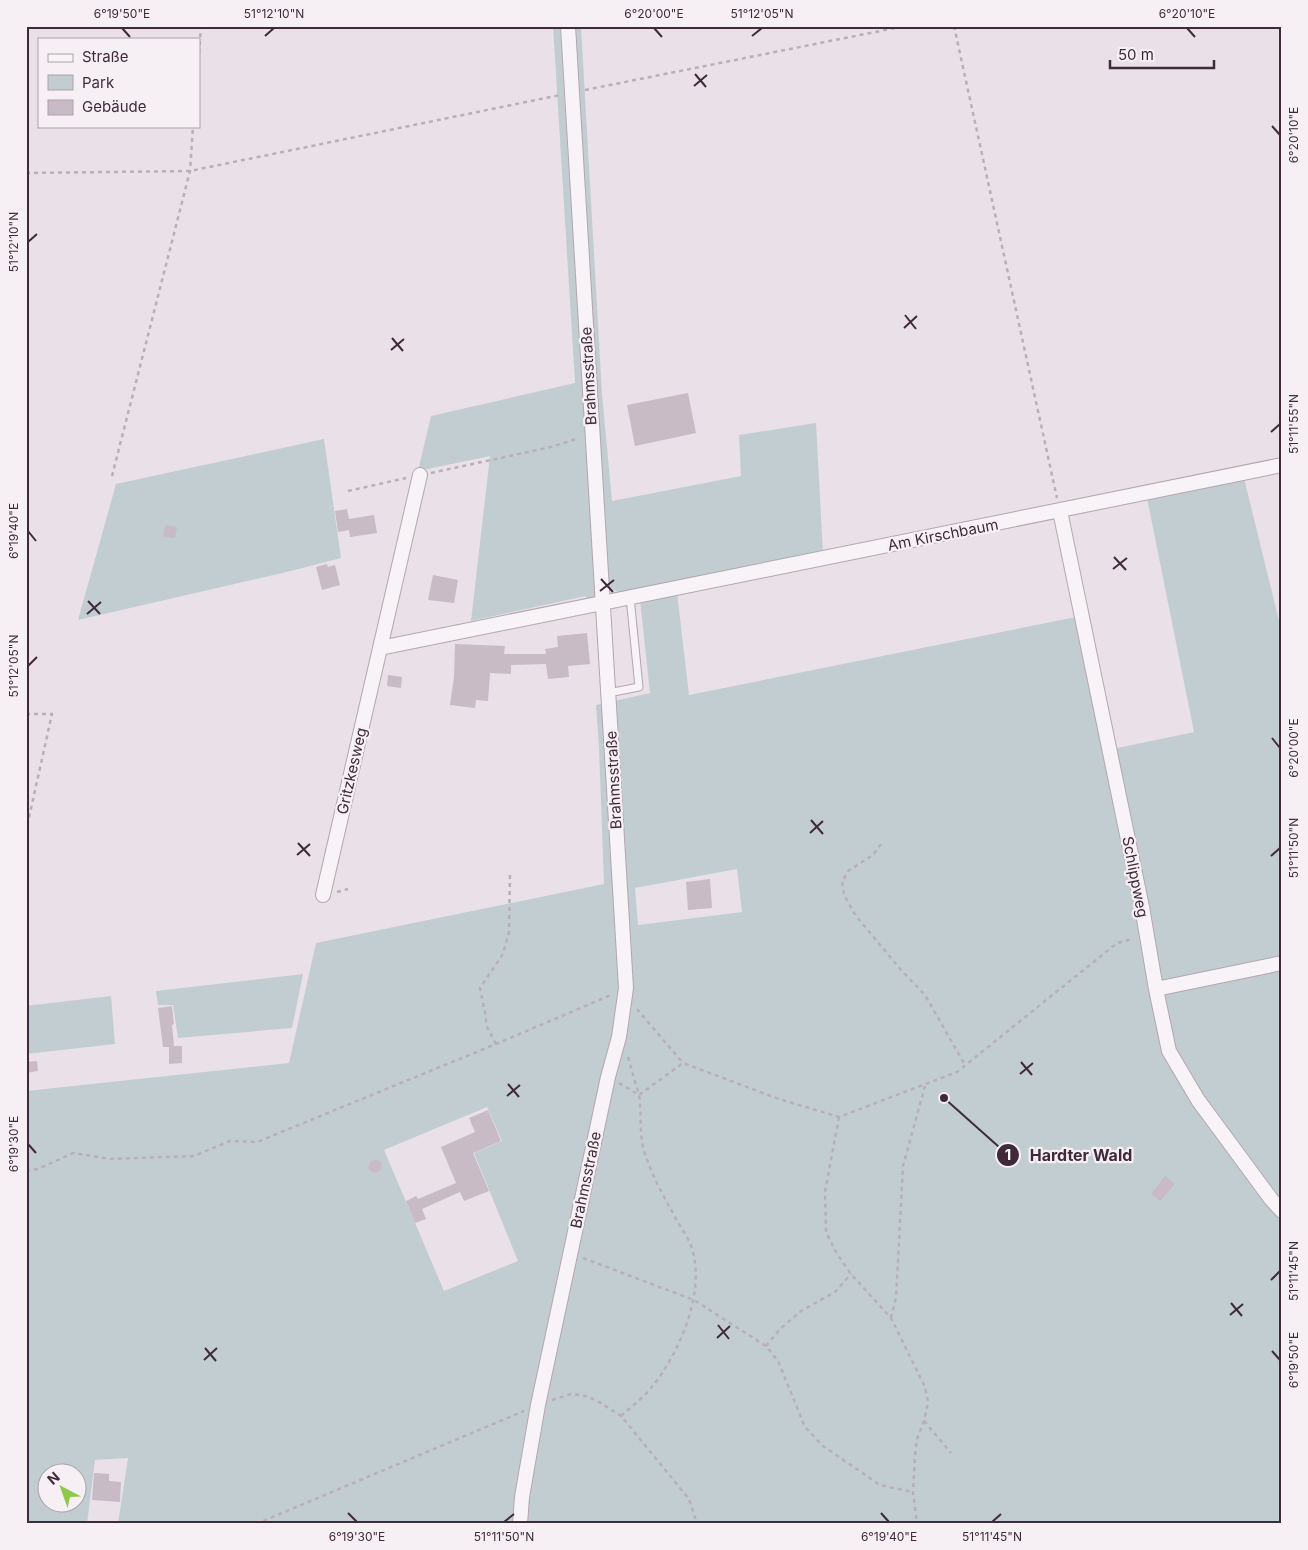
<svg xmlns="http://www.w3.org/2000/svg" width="1308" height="1550" viewBox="0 0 1308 1550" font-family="Inter,sans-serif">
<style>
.green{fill:#c2cdd2;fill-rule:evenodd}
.building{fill:#c8bbc5}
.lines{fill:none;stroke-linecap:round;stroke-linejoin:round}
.service-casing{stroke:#b3a6b0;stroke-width:9}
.minor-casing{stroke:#b3a6b0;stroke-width:16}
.path{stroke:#b9afb6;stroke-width:2.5;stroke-dasharray:4 4;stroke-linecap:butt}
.service{stroke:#f7f3f6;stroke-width:7}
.minor{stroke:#f7f3f6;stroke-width:14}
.ticks{fill:none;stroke:#402a3a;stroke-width:2}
.labels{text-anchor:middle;stroke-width:4.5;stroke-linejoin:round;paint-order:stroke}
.street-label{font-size:15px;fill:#402a3a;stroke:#f6f0f5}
.leader{fill:none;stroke:#402a3a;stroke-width:2}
.callout-dot{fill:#402a3a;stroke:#f6f0f5;stroke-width:2}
.mark-label{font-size:15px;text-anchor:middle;font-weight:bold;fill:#fff}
.callout-label{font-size:16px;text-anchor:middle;font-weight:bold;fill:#402a3a;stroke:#f6f0f5;stroke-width:4.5;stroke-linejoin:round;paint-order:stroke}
.neatline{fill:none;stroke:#402a3a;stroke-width:2}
.ticks-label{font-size:12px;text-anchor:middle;fill:#402a3a}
</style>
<rect width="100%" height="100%" fill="#e9e1e7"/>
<!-- green -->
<path class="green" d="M553,26H560L596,595L587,601L586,596L471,621L490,456L418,471L431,416L575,383Z
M573,26H581L602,394L612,501L741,476L739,435L816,423L823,554L629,592C620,592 611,592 608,583Z
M324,439L341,558L291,571L78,620L116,484Z
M1244,478L1282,633V1524H118L128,1458L95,1460L87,1524H26V1091L289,1063L316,943L604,884L599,748L596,705L650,693L640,600L677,593L689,695L1076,617L1113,749L1194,732L1147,498ZM737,869L742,912L638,925L635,888ZM487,1107L502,1141L474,1153L518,1261L444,1291L384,1150ZM48,1472H78V1502H48Z
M303,974L292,1028L178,1038L173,1005H158L156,991Z
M111,996L115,1044L26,1054V1006Z"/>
<!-- building -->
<path class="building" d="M688,393L696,433L635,446L627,405Z
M347,509L349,519L374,515L377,533L350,537L349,530L338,532L335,511Z
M165,525L177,527L175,538L163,537Z
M327,564L328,567L335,565L340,585L322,590L316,567Z
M433,575L458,580L454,603L428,600Z
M587,633L590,664L568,666L569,677L548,679L546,664L511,665V674L490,673L488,701L476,700L475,708L450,705L454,677L455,644L505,646L504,654H546L545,649L558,647L557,636Z
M388,675L402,677L401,688L387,686Z
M710,879L712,908L688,910L686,882Z
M172,1006L174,1024L172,1025L174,1046H182V1063L169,1064V1047H163L158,1008Z
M37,1061L38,1071L26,1073V1062Z
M488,1110L501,1141L473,1153L489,1191L464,1201L460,1192L422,1209L426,1219L415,1223L406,1201L416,1196L418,1199L456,1183L441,1147L475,1132L469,1118Z
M376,1159L382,1163L380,1171L374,1173L368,1169L370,1162Z
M1165,1176L1175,1184L1160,1201L1151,1194Z
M94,1473L109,1474V1481L121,1482L120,1502L92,1500Z"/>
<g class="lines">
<!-- service casing -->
<g class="service-casing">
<path id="service" d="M608,693L639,687L630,597"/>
</g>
<!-- minor casing -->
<g class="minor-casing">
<path id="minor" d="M1060,511L1142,907L1156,989L1169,1051L1198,1100L1271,1199L1282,1211
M380,648L1282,465
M323,895L420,475
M1156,989L1282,963
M520,1524L522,1497L538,1405L608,1077L619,1037L626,988L568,26"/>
</g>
<!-- path -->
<path class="path" d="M954,26L1057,498
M199,53L201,26
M585,90L905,26
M26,173L190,171L560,95
M431,473L551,447L579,438
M112,476L190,171L193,126
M348,491L406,478
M26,714H52L26,831
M881,844L873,855L848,871L842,882L844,895L856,916L901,970L925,995L965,1065
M337,892L348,889
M637,1009L683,1063
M496,1044L486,1025V1018L480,988L503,954L509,932L510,873
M628,1057L639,1095L683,1063L779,1099L839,1117L957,1072L1117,943L1133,939
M619,1083L639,1095C642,1114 639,1132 644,1151C651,1173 662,1194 673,1213C678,1223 685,1233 690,1243C708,1288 680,1353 651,1388C643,1398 631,1407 621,1416
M839,1117L825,1192L826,1232L837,1254L851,1274L891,1318L925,1387L928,1402L924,1421L917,1439L915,1456L913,1492L917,1524
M26,1171L38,1169L73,1153L110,1159L194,1156L230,1141L257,1142L496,1044L611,995
M583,1258L694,1300L766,1346L778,1361L805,1427L823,1446L880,1485L913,1492
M891,1318L896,1298L903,1166L925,1086
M766,1346L780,1329L801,1311L835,1292L851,1274
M552,1400L571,1394L585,1396L596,1400L621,1416L689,1499L697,1524
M924,1421L951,1453
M256,1524L524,1411"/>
<!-- service -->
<use href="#service" class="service"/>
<!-- minor -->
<use href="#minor" class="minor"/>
</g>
<!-- ticks -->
<path class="ticks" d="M122,28L130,37M654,28L662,37M1187,28L1195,37M265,36L274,28M752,36L762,28M695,74L706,87M694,86L707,75M1272,126L1280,135M28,242L37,234M905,315L916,329M904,328L917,316M392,338L403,351M391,350L404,339M1271,432L1280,424M28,531L36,541M1114,557L1126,570M1113,569L1127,558M601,579L613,592M600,591L614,580M88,601L100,614M87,614L101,602M28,666L37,657M1272,738L1280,748M811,820L823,834M810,833L823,821M298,843L310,856M297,855L310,844M1271,856L1280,848M1021,1062L1032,1075M1020,1074L1033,1063M508,1084L519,1097M507,1096L520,1085M28,1144L36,1153M1271,1280L1280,1271M1231,1303L1242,1316M1230,1315L1243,1304M718,1325L729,1339M717,1338L730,1326M205,1348L216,1361M1272,1351L1280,1360M204,1360L217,1348M348,1513L357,1522M881,1513L889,1522M504,1522L514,1514M992,1522L1001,1514"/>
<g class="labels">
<!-- street labels -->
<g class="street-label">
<text transform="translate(589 376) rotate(-93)" y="5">Brahmsstraße</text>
<text transform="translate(943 535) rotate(-11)" y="5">Am Kirschbaum</text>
<text transform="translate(352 771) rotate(-77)" y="5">Gritzkesweg</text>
<text transform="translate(614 780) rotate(-93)" y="5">Brahmsstraße</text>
<text transform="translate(1135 877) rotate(79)" y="5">Schlippweg</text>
<text transform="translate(586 1180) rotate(-78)" y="5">Brahmsstraße</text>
</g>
</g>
<!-- callouts -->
<path class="leader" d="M944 1098L1008 1155"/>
<g class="callout-dot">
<circle cx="944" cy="1098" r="5"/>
<circle cx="1008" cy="1155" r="12"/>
</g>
<g class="mark-label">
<text x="1008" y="1160">1</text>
</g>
<g class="callout-label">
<text x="1081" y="1161">Hardter Wald</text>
</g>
<!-- border -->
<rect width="1308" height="1550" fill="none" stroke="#f6f0f5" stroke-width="55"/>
<!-- legend -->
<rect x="38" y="38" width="162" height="90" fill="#f6f0f5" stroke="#ada1aa"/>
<rect x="48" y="54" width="25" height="8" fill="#f7f3f6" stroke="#ada1aa"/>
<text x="82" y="62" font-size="15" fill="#402a3a">Straße</text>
<rect x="48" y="75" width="25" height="15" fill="#c2cdd2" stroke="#ada1aa"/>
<text x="82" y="88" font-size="15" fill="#402a3a">Park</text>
<rect x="48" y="100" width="25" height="15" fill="#c8bbc5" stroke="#ada1aa"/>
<text x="82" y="112" font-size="15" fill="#402a3a">Gebäude</text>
<!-- north arrow -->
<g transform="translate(62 1488) rotate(319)"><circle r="24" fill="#f6f0f5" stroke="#ada1aa"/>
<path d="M0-4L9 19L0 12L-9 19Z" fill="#8ec84c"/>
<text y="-8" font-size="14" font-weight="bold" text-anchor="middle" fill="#402a3a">N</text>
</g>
<!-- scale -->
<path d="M1110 60v8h104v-8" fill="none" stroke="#402a3a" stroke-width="2.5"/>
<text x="1118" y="60" font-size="15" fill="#402a3a" stroke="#f6f0f5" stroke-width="4" paint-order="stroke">50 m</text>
<rect x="28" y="28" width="1252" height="1494" class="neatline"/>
<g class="ticks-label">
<text x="122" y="18">6°19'50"E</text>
<text x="274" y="18">51°12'10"N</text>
<text x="654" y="18">6°20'00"E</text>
<text x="762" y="18">51°12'05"N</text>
<text x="1187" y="18">6°20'10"E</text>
<text transform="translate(1294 135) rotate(-90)" y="4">6°20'10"E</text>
<text transform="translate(14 242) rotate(-90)" y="4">51°12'10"N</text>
<text transform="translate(1294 424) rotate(-90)" y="4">51°11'55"N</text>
<text transform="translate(14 531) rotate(-90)" y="4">6°19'40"E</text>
<text transform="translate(14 666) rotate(-90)" y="4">51°12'05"N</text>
<text transform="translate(1294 748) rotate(-90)" y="4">6°20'00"E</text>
<text transform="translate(1294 848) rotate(-90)" y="4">51°11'50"N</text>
<text transform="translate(14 1144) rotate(-90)" y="4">6°19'30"E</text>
<text transform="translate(1294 1271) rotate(-90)" y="4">51°11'45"N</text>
<text transform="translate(1294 1360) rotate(-90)" y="4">6°19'50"E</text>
<text x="357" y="1541">6°19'30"E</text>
<text x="504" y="1541">51°11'50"N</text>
<text x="889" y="1541">6°19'40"E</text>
<text x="992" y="1541">51°11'45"N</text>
</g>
</svg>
